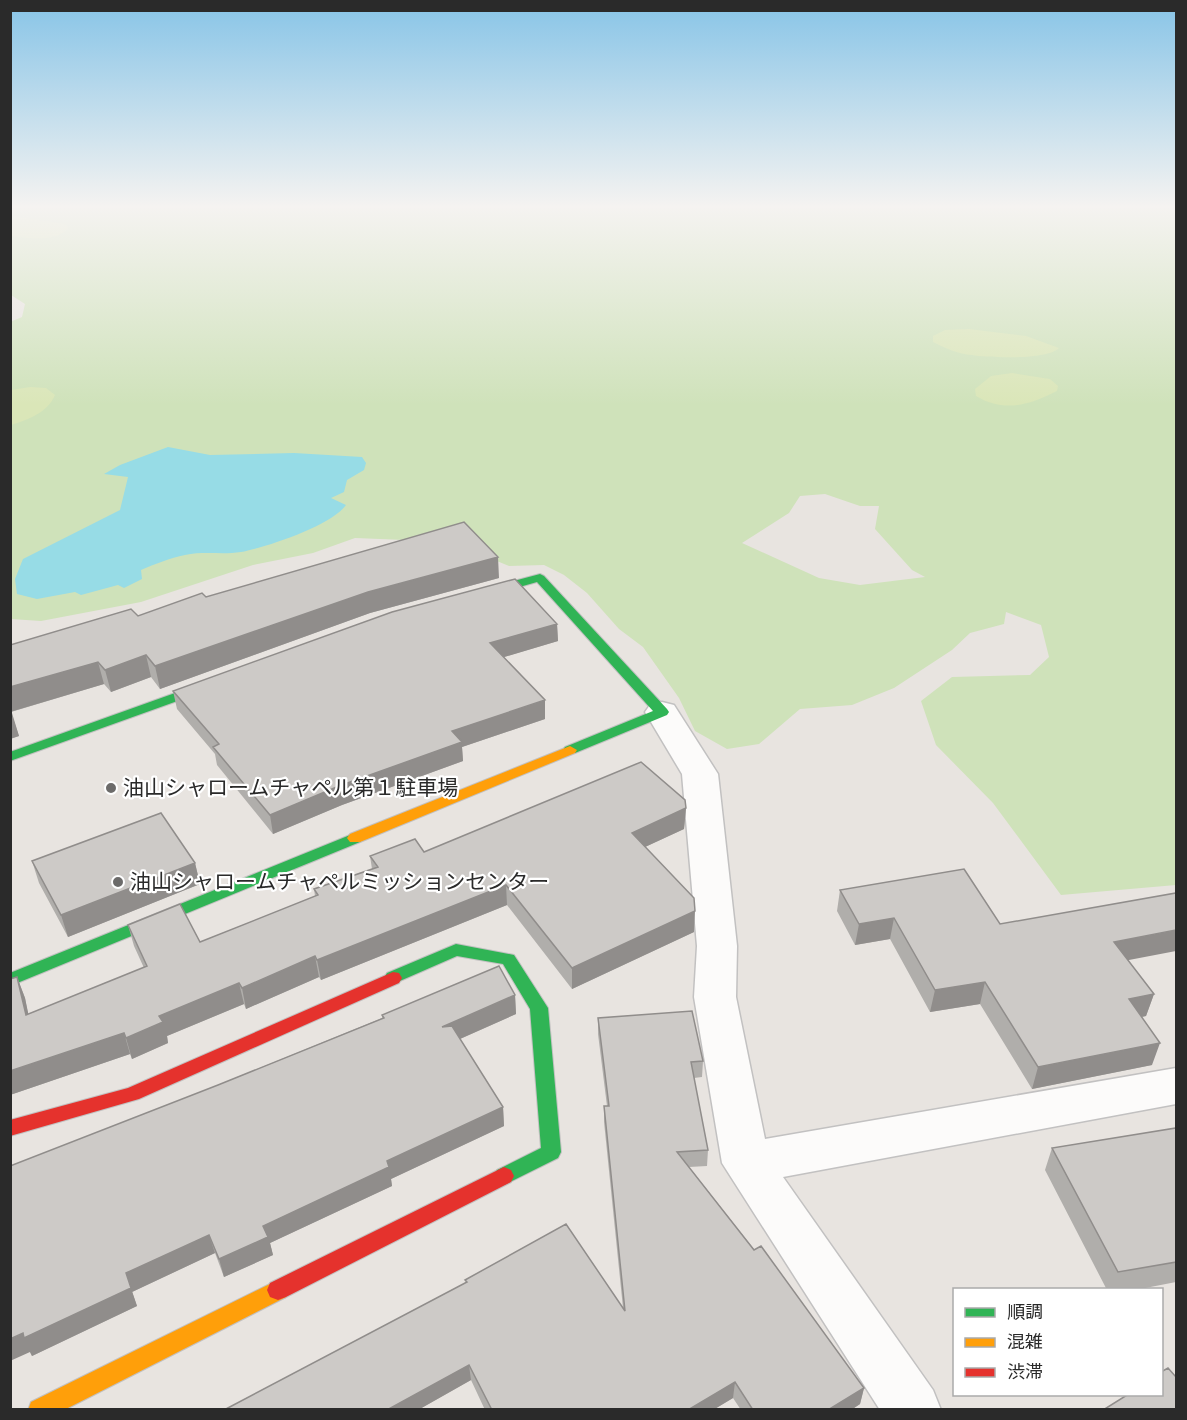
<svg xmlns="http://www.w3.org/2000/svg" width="1187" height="1420" viewBox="0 0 1187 1420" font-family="'Open Sans','Noto Sans JP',sans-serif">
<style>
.green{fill:#cfe2ba;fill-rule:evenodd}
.pitch{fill:#dae6b8}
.water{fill:#97dce6}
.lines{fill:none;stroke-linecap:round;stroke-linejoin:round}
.street-casing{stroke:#c2c1c1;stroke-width:3}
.fast-casing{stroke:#c2c1c1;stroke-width:2}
.slow-casing{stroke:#c2c1c1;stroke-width:2}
.jam-casing{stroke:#c2c1c1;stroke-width:2}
.street{fill:#fcfbfa;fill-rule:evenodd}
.fast{fill:#30b455;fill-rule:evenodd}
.slow{fill:#ff9f0a;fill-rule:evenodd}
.jam{fill:#e5322d;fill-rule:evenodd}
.wall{fill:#b0aeab}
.shaded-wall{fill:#908d8b}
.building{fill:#cdcac7;stroke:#908d8b;stroke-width:1.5}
.poi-dot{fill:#6c6b6a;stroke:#fff;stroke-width:2}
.labels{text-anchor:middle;stroke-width:4.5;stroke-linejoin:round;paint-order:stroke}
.poi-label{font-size:21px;fill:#2a2a2a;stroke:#fff;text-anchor:start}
</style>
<rect width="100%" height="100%" fill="#e8e4e0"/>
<!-- green -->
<path class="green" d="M11,206H1176V885L1061,895L993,803L936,745L921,701L952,677L1030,675L1049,657L1041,625L1006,612L1004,624L970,633L952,650L894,688L852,705L800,709L759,744L727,749L695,731L679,698L643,647L619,629L587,593L564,575L544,565L509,566L475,552L430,541L355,538L313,553L253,565L141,602L41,621L11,619L10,322L22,317L25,304L11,295ZM825,494L860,506H879L875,529L912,570L925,577L860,585L819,578L742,543L789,513L800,496Z"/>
<!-- pitch -->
<path class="pitch" d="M11,216L65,224L68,228C56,243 27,238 11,236Z
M969,329L1026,336L1059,348C1048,360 990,358 972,355C958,354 945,348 933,342V336L945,330Z
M1012,373L1050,379L1058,386L1057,391C1029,405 1004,413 976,396L975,389L991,376Z
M30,387L46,388L55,395C48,412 28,420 11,425V390Z"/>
<!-- water -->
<path class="water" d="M168,447L210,455L294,453L362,457L366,463L364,470L347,480L344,492L331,498L346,505C331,526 267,547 241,552C223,555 204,551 185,555C170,558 155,564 141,570L142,579L124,588L118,585L81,595L75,592L37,599L17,594L15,579L23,559L120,510L128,477L104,474L120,465Z"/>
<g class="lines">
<!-- street casing -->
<g class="street-casing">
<path id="street" d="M662,702L674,705L718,774L737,946L736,997L765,1139L1176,1068V1104L783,1177L933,1390L941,1410H880L722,1163L694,997L697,946L682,774L645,712L650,705Z"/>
</g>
<!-- fast casing -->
<g class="fast-casing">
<path id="fast" d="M540,574L544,576L667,709L669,712L667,715L575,753H565L563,750L565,747L653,711L537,582L477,599L471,595L473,592Z
M217,678L224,682L222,685L10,761V752Z
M355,833L360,834L363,838L360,842L10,986V973Z
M456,944L514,955L548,1008L561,1152L558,1158L504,1185L497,1182L494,1176L497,1170L541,1148L530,1009L503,964L457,956L393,984L387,983L384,978L387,973Z"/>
</g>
<!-- slow casing -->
<g class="slow-casing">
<path id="slow" d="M570,746L577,750L575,753L360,842H350L347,838L350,834Z
M278,1280L286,1283L289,1290L286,1297L64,1410H28L31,1402Z"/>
</g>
<!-- jam casing -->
<g class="jam-casing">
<path id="jam" d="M393,972L399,973L402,978L399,983L139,1099L10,1136V1120L128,1088Z
M504,1167L511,1170L514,1176L511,1182L286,1297L278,1300L270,1297L267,1290L270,1283Z"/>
</g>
<!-- street -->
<use href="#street" class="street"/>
<!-- fast -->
<use href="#fast" class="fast"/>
<!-- slow -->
<use href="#slow" class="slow"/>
<!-- jam -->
<use href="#jam" class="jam"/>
</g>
<!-- wall -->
<path class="wall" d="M499,578L370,613L160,689L151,677L111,692L104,684L11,712L19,736L10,739V645L138,616L206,597Z
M557,624L558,641L504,657L545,700V719L462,747L463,761L342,805L273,834L217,765L215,754L177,709L173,691Z
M686,808L684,829L645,847L694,932L572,989L507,905L321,980L319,977L246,1009L244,1004L167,1036L168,1043L132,1059L130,1054L10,1095L17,977L25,998L28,1014L144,968L134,946L128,925L200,942L315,896L314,889L372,869L370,856L424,852Z
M32,861L195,863L200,884L68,937L39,883Z
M840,890L1000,924L1128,960L1154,994L1146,1016L1142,1017L1152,1065L1032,1089L980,1004L930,1012L890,939L855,945L837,911Z
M515,995L516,1014L460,1039L503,1107L504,1126L391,1179L392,1186L270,1243L273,1255L224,1277L215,1253L132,1292L137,1306L32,1356L30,1352L218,1085L382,1018V1015Z
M598,1018L703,1061L702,1077L694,1078L708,1150L707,1166L689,1167L864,1388L860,1404L851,1410H741L733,1398L713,1410H485L471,1380L418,1410H224L466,1283L465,1280L623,1308L604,1122V1106H607L598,1034Z
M1176,1128V1282L1135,1290H1107L1045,1170L1052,1148Z"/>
<!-- shaded-wall -->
<path class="shaded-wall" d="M498,557L499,578L370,613L160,689L155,666L368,592Z
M557,624L558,641L491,661L490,643Z
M146,655L151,677L111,692L105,670Z
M98,662L104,684L10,712V687Z
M545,700V719L462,747L463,761L342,805L273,834L270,815L452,731Z
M12,713L19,736L10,739V714Z
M686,808L684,829L632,853V833Z
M195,863L200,884L68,937L61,915Z
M506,885L507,905L321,980L317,960Z
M695,911L694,932L572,989V968Z
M894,918L890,939L855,945L859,924Z
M1176,930V951L1108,964L1114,942Z
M315,956L319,977L246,1009L242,988Z
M17,977L25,998L33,1036L26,1015Z
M985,982L980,1004L930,1012L935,990Z
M239,983L244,1004L167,1036L168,1043L132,1059L126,1038L159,1016Z
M1154,994L1146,1016L1121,1021L1129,999Z
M515,995L516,1014L444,1046L442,1027Z
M124,1033L130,1054L10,1095V1071Z
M1160,1043L1152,1065L1032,1089L1038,1067Z
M503,1107L504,1126L391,1179L392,1186L270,1243L273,1255L224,1277L219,1259L263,1226L387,1161Z
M209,1235L215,1253L132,1292L126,1273Z
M131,1288L137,1306L32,1356L30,1352L10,1361V1339Z
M469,1365L471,1380L418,1410H387Z
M735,1382L733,1398L713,1410H688Z
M864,1388L860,1404L851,1410H828Z"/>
<!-- building -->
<path class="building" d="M464,522L498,557L368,592L155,666L146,655L105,670L98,662L10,687V645L131,609L138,616L202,593L206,597Z
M515,579L557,624L490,643L545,700L452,731L462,742L339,786L270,815L213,747L219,744L173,691L392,612Z
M641,762L685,800L686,808L632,833L694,898L695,911L572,968L506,885L317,960L315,956L242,988L239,983L159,1016L163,1022L126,1038L124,1033L10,1071V979L17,977L26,1015L147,966L128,925L180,904L200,942L318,895L314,889L378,867L370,856L415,839L424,852Z
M161,813L195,863L61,915L32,861Z
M964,869L1000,924L1176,893V930L1114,942L1154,994L1129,999L1160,1043L1038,1067L985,982L935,990L894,918L859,924L840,890Z
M499,966L515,995L442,1027L452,1026L503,1107L387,1161L389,1167L263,1226L268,1237L219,1259L209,1235L126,1273L131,1288L24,1338L23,1333L10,1339V1166L218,1085L384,1018L382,1015Z
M692,1011L703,1061L691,1062L708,1150L677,1152L754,1250L761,1246L864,1388L828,1410H753L735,1382L688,1410H492L469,1365L387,1410H224L467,1282L465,1280L566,1224L625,1311L604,1106H609L598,1018Z
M1176,1128V1262L1118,1272L1052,1148Z
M1168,1368L1176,1377V1410H1103L1127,1395H1161V1372Z"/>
<!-- sky -->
<linearGradient id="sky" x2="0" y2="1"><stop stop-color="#87c4e7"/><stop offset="0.51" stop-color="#f5f3f1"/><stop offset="1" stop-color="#f5f3f1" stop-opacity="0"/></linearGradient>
<rect width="1187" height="405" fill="url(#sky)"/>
<!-- markers -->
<g class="poi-dot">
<circle cx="111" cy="788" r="6"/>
<circle cx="118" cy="882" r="6"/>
</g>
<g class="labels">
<!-- poi labels -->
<g class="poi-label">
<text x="123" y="795">油山シャロームチャペル第１駐車場</text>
<text x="130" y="889">油山シャロームチャペルミッションセンター</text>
</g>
</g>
<!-- border -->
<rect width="1187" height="1420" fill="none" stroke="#2a2a2a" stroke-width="24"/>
<!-- legend -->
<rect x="953" y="1288" width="210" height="108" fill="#ffffff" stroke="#aaaaaa" stroke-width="1.5"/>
<rect x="965" y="1308" width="30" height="9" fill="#30b455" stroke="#aaaaaa" stroke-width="1.5"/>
<text x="1007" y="1318" font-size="18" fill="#2a2a2a">順調</text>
<rect x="965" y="1338" width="30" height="9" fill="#ff9f0a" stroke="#aaaaaa" stroke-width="1.5"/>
<text x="1007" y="1348" font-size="18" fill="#2a2a2a">混雑</text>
<rect x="965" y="1368" width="30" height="9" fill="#e5322d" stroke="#aaaaaa" stroke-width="1.5"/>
<text x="1007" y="1378" font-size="18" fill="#2a2a2a">渋滞</text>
</svg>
